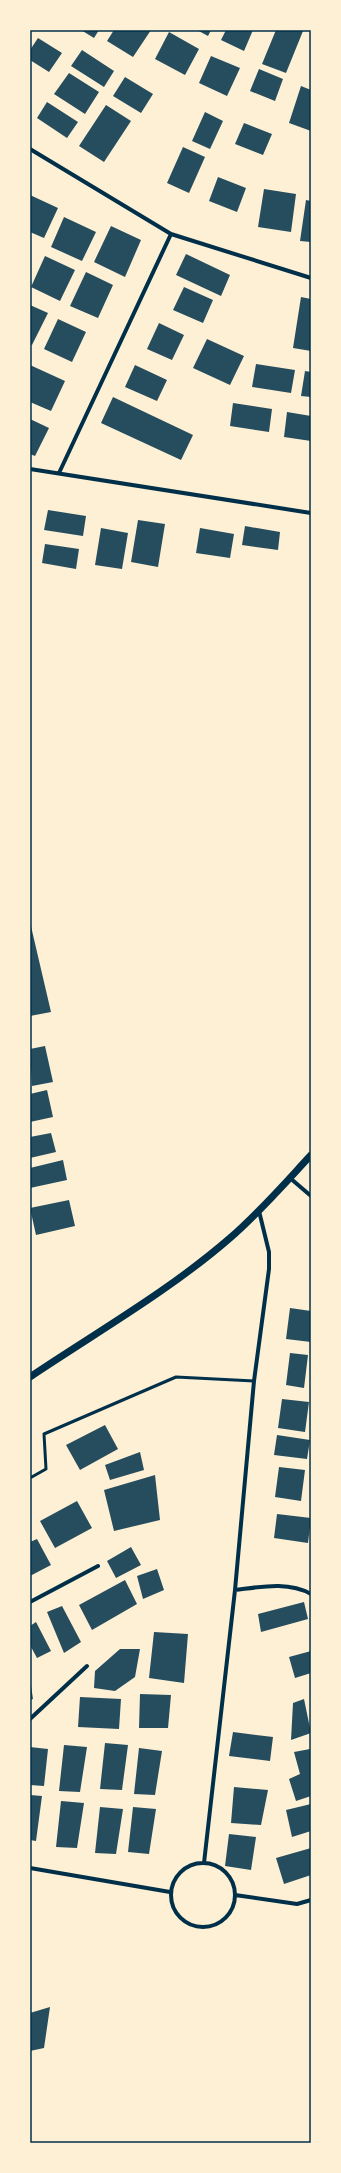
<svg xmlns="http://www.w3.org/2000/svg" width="341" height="2173" viewBox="0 0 341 2173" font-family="Cabin,sans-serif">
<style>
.building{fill:#264d5e}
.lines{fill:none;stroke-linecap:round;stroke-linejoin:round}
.service{stroke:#003049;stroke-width:3}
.minor{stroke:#003049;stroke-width:4}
.tertiary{stroke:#003049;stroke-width:7}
.neatline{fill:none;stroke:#003049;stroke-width:1.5}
</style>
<rect width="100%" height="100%" fill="#fdf0d5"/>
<!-- building -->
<path class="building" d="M81,30H99L94,38Z
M114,30H151L133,57L107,41Z
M197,30H211L208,36Z
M226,30H253L244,51L221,40Z
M276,30L303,31L286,73L262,64Z
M169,32L199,49L185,75L155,59Z
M38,38L62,53L49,72L30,60V50Z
M82,50L114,71L104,87L71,66Z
M211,56L240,68L227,96L199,83Z
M259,69L283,79L275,101L250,91Z
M69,73L99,92L85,114L54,94Z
M125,77L153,94L141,113L113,96Z
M301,86L311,90V131L289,123Z
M47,102L78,122L67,138L37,118Z
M106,105L131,121L104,162L79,146Z
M205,112L223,121L210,149L192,141Z
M244,123L272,134L263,155L235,144Z
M183,147L205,157L189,193L167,183Z
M218,177L246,188L237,212L209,201Z
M264,189L296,194L291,232L258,227Z
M30,195L58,208L44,238L30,232Z
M306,200L311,201V242L300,241Z
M64,217L96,232L82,261L51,247Z
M111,226L141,240L125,277L94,262Z
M186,254L230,275L221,296L176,275Z
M45,256L75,270L60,301L31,287Z
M86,272L113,285L98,318L70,306Z
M184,287L213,300L203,323L173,310Z
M301,297L311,299V351L293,348Z
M30,305L48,313L32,345L30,344Z
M58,319L86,332L72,362L44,349Z
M159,323L184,335L172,360L147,349Z
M207,339L244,356L230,385L193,368Z
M256,364L295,370L291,393L252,387Z
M30,365L65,381L51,411L30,402Z
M135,365L167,380L157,401L125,387Z
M305,371L311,372V397L301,396Z
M113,397L193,435L181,460L101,423Z
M233,403L272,409L269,432L230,426Z
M287,412L311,416V441L284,437Z
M30,419L49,428L35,456L30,454Z
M48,510L86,516L83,536L44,530Z
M138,520L165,524L158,567L131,562Z
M245,526L280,532L278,550L242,545Z
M101,528L128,533L122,569L95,565Z
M200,528L234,534L230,558L196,553Z
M45,544L79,549L76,569L42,563Z
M30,922L51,1012L30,1016Z
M45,1046L53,1082L32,1086L30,1049Z
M47,1090L53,1117L30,1122V1094Z
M51,1133L56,1152L30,1158V1137Z
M63,1160L67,1180L30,1188V1168Z
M69,1200L75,1226L36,1235L30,1208Z
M290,1308L311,1311V1342L286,1339Z
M290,1353L308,1355L304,1388L286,1385Z
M282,1399L309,1402L305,1432L278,1428Z
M105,1425L118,1449L80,1470L66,1445Z
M277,1435L310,1440L307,1459L274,1455Z
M140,1452L144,1470L110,1480L105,1465Z
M279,1467L305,1470L301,1501L275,1497Z
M155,1475L160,1520L114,1531L104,1490Z
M77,1501L92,1528L55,1548L40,1521Z
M277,1514L311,1518L308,1543L274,1538Z
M37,1539L51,1565L30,1576V1542Z
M131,1547L141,1565L116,1578L107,1561Z
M157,1569L164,1590L143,1599L137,1576Z
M125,1580L137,1604L92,1630L79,1605Z
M304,1602L308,1619L261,1632L258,1614Z
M62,1606L81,1642L64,1653L47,1612Z
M36,1622L51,1651L37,1658L30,1645V1626Z
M154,1632L188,1634L184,1683L149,1678Z
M120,1649H140L135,1677L115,1691L94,1688L95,1671Z
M311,1651V1673L295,1678L289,1657Z
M30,1679L33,1699L30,1700Z
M140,1694L171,1695L168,1728H139Z
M80,1697L121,1699L119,1729L78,1727Z
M304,1699L311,1733L291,1740L293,1703Z
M233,1732L273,1737L270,1761L229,1756Z
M105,1743L128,1745L122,1790L100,1789Z
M64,1745L87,1747L80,1792L59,1791Z
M30,1747L48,1749L44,1786L30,1785Z
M139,1748L162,1751L155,1795L134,1794Z
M310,1749L311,1796L296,1801L289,1779L300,1774L294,1752Z
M234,1787L268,1790L261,1825L231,1823Z
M30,1795L42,1796L36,1841L30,1840Z
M61,1801L84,1803L77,1848L56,1847Z
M311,1804V1831L292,1837L286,1810Z
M100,1807L123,1809L116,1854L95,1853Z
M133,1807L156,1809L149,1854L128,1852Z
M229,1834L256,1837L251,1870L225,1866Z
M311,1848V1875L284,1884L276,1858Z
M50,2007L44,2048L30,2051V2013Z"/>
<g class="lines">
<!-- service -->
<path class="service" d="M30,1478L46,1469L44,1434L176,1377L254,1381"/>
<!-- minor -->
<path class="minor" d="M30,149L171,234L311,278
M30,469L311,513
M59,473L171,234
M290,1178L311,1196
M259,1211L269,1252V1269L254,1381L235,1590C260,1587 288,1581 311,1594
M30,1602L98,1566
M30,1719L87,1666
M204,1863L235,1590
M171 1895a32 32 0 1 1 64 0a32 32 0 1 1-64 0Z
M30,1868L170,1892
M235,1895L297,1904L311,1900"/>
<!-- tertiary -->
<path class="tertiary" d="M30,1377C97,1332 169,1291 230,1238C259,1213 285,1183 311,1155"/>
</g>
<!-- border -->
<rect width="341" height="2173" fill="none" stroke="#fdf0d5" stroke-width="62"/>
<rect x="31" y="31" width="279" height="2111" class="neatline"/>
</svg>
